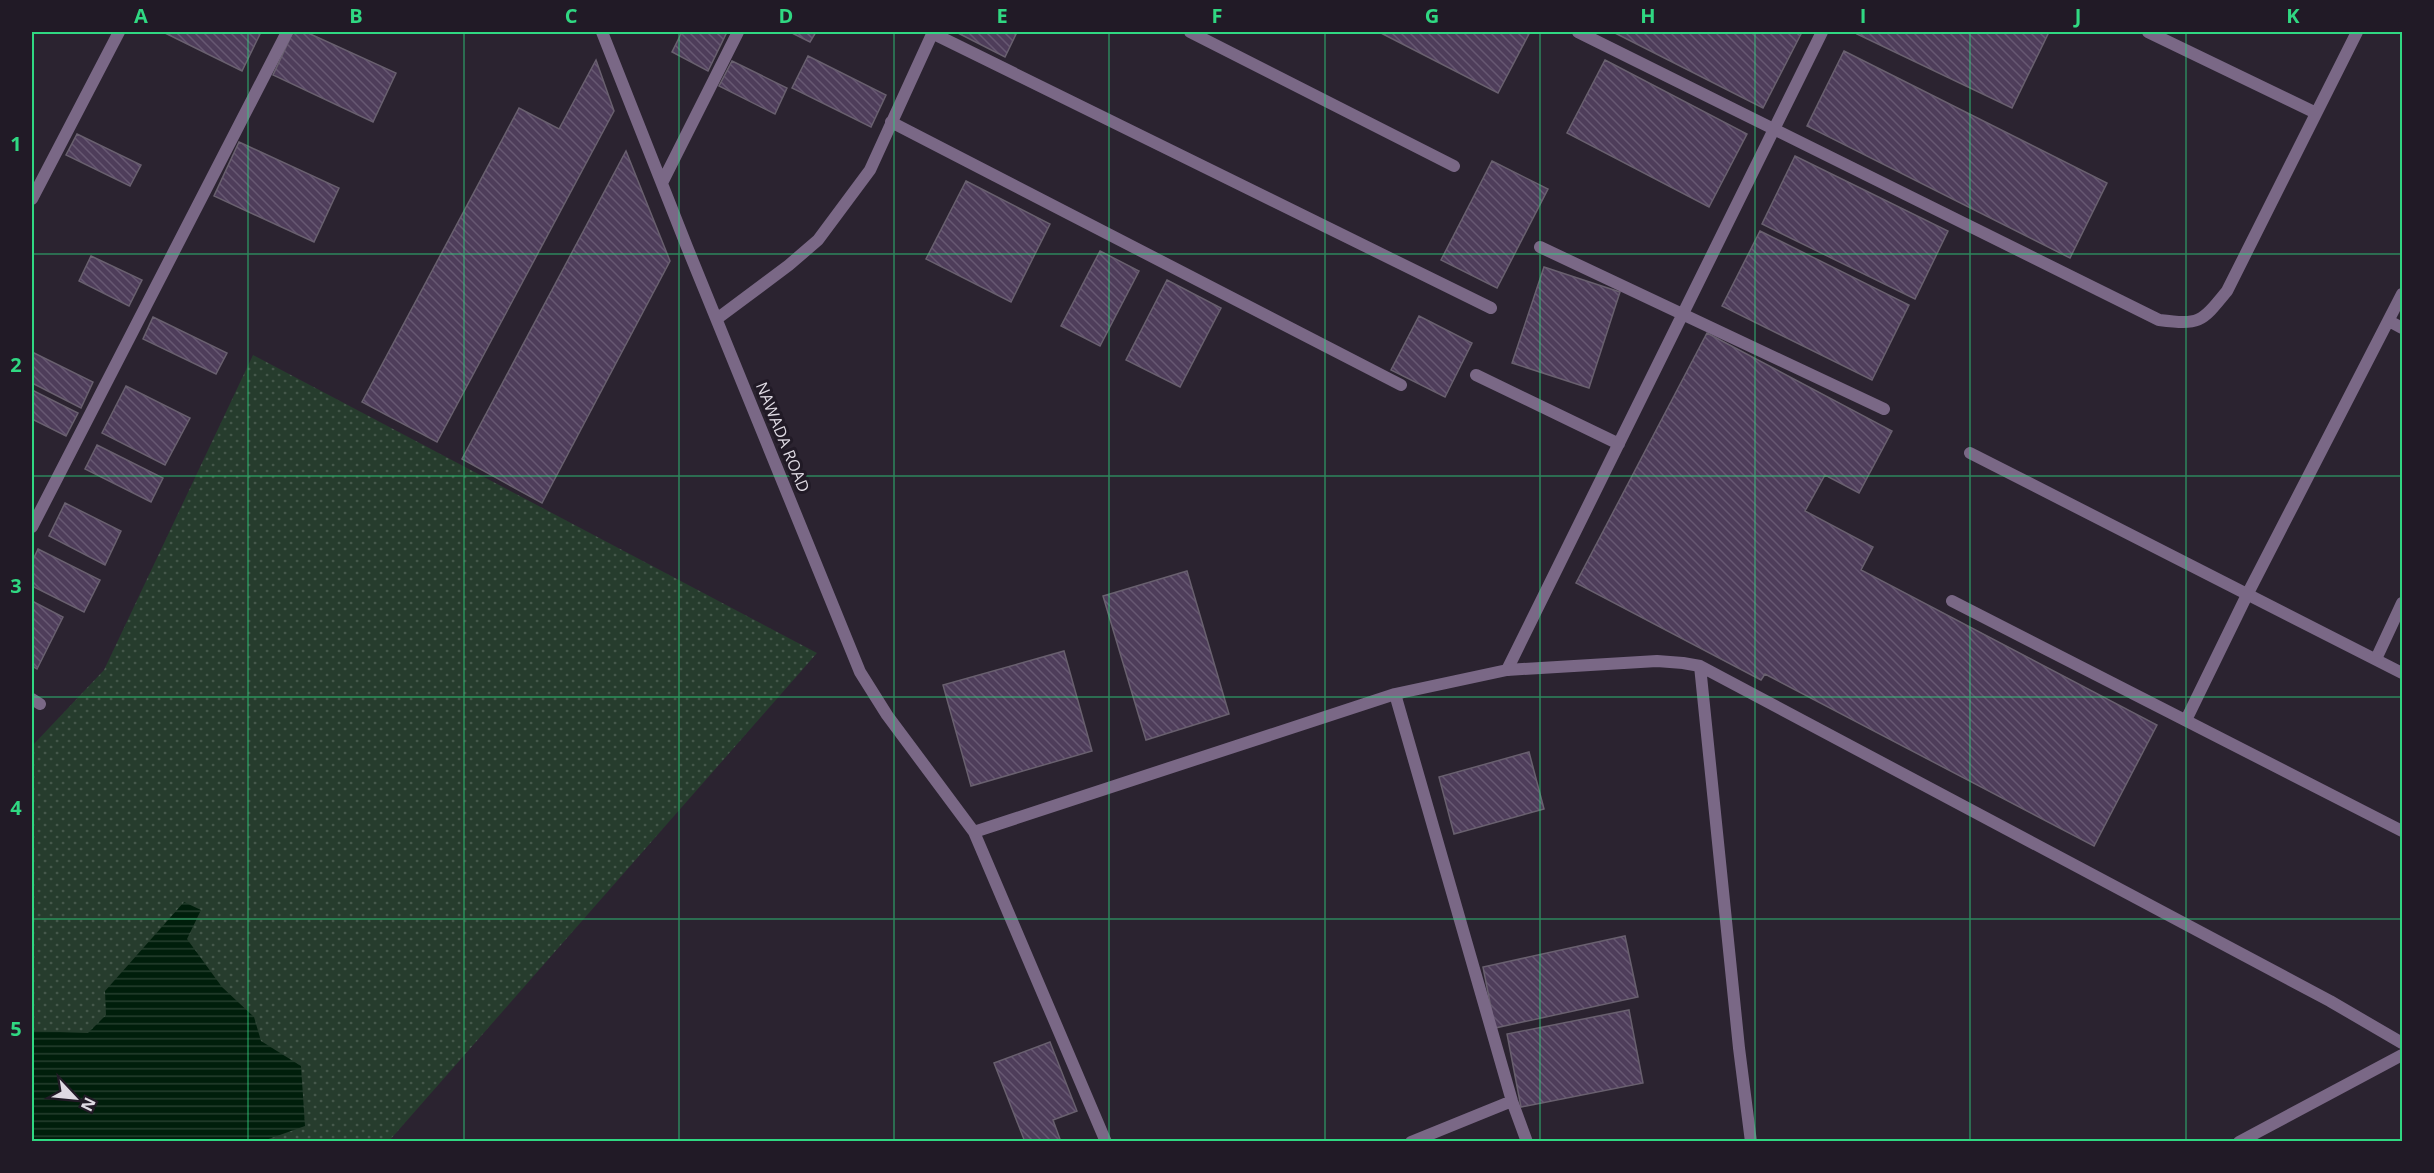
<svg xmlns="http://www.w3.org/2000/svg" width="2434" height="1173" viewBox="0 0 2434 1173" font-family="'Open Sans',sans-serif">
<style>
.grass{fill:url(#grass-dots)}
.water{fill:url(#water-rules)}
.building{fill:url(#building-back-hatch);stroke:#69606f;stroke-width:1.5}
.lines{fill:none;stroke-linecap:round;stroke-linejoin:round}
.lane{stroke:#7a6886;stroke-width:12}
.street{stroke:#7a6886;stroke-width:12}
.grid{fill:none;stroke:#30d882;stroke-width:1.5;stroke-opacity:0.55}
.labels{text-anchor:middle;stroke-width:6;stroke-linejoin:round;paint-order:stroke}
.street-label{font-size:16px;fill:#dfdae3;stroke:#211a26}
.neatline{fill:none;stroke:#30d882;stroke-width:2}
.grid-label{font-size:20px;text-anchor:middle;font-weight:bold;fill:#30d882}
</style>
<defs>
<pattern id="grass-dots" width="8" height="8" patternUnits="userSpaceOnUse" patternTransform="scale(1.5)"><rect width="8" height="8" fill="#263c2d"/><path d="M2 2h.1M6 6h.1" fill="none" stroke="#45584b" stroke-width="1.8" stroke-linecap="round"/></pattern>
<pattern id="water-rules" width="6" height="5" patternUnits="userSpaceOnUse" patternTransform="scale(1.5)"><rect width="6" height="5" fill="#001e0b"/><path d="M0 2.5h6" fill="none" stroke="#253e2e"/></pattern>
<pattern id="building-back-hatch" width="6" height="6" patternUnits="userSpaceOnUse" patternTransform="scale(1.5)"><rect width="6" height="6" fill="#4e3d5a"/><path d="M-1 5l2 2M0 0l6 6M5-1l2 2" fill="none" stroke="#675872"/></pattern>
</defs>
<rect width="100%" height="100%" fill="#2b2330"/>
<!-- grass -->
<path class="grass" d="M253,355L817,653L389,1141H32V746L104,670Z"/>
<!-- water -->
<path class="water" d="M184,902L201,910L187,939L222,987L254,1017L261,1041L301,1066L305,1126L263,1141H32V1031L88,1033L106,1015L105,991Z"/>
<!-- building -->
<path class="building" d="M163,32H261L242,71Z
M293,32H306L396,73L373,122L273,75Z
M682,32H727L708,71L672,52Z
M790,32H816L810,42Z
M956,32H1017L1005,57Z
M1379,32H1530L1498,93Z
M1613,32H1802L1763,108Z
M1859,32H2049L2012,108L1857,34Z
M1844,51L2107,183L2070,258L1807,126Z
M808,56L886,95L871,127L792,88Z
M596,60L614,111L437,442L362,402L519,108L559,129Z
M1605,60L1747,134L1709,207L1567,133Z
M732,61L787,88L775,114L719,86Z
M77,134L141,165L130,186L66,155Z
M239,142L339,188L314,242L214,196Z
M626,151L670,261L542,503L462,459Z
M1795,156L1948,231L1915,299L1762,224Z
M1492,161L1548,189L1497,288L1441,260Z
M966,181L1050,224L1011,302L926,259Z
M1760,231L1909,305L1872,380L1722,306Z
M1100,251L1139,271L1100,346L1061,326Z
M91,256L142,280L129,306L79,281Z
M1544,267L1620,292L1589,388L1512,363Z
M1167,280L1221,308L1180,387L1126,360Z
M1419,316L1472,343L1445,397L1391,370Z
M153,317L227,353L216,374L143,339Z
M1707,333L1892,431L1859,493L1825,475L1805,511L1873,547L1861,570L2157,725L2094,846L1765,674L1761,680L1576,583Z
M32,352L93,382L81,408L32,383Z
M126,386L190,418L165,465L102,433Z
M32,390L78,413L66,436L32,419Z
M97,445L163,478L151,502L85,469Z
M65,503L121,531L105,565L49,536Z
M38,549L100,580L84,612L32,586V562Z
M1187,571L1229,714L1146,740L1103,596Z
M32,601L63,617L37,669L32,666Z
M1064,651L1092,751L971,786L943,685Z
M1529,752L1544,809L1454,834L1439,777Z
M1625,936L1638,997L1495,1028L1483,967Z
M1629,1010L1643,1083L1521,1107L1507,1034Z
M1050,1042L1077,1111L1053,1120L1061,1142H1025L994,1063Z"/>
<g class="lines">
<!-- lane -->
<path class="lane" d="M1578,32L2159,320C2200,325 2201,323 2227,291L2357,32
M2148,32L2316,113
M1540,247L1884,409
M1476,375L1619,444
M1507,670L1822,32"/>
<!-- street -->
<path class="street" d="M602,32L687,247L860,672L887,715L974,832L1106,1142
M1190,32L1454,166
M932,33L1491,308
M891,122L1401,385
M662,183L738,32
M32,199L119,32
M718,318L789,265L818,240L870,170L933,32
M2389,321L2402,328
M1970,453L2402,673
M32,527L287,32
M1952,601L2402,831
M2376,659L2402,603
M1700,666L1739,1048L1751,1142
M1395,694L1512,1101L1527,1142
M32,699L40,704
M2186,720L2247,595L2402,294
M974,832L1395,694L1507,670L1657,661L1683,663L1700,666L2330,1001L2402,1043
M1411,1142L1512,1101
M2239,1142L2402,1055"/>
</g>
<!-- grid -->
<path class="grid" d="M248,32V1142M464,32V1142M679,32V1142M894,32V1142M1109,32V1142M1325,32V1142M1540,32V1142M1755,32V1142M1970,32V1142M2186,32V1142M32,254H2402M32,476H2402M32,697H2402M32,919H2402"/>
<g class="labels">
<!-- street labels -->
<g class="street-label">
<text transform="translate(783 437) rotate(68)" y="6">NAWADA ROAD</text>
</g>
</g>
<!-- border -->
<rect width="2434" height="1173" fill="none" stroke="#211a26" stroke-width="66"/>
<!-- north arrow -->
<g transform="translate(75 1098) rotate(116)" stroke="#211a26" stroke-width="4.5" paint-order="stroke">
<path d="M0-4.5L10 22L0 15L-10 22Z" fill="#dfdae3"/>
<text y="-9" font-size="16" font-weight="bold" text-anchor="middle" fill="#dfdae3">N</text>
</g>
<rect x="33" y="33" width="2368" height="1107" class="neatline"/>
<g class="grid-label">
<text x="141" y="23">A</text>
<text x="356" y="23">B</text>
<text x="571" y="23">C</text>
<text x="786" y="23">D</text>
<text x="1002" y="23">E</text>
<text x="1217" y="23">F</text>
<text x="1432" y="23">G</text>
<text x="1648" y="23">H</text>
<text x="1863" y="23">I</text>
<text x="2078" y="23">J</text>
<text x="2293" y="23">K</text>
<text x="16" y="151">1</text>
<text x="16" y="372">2</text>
<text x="16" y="593">3</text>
<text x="16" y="815">4</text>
<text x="16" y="1036">5</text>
</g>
</svg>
